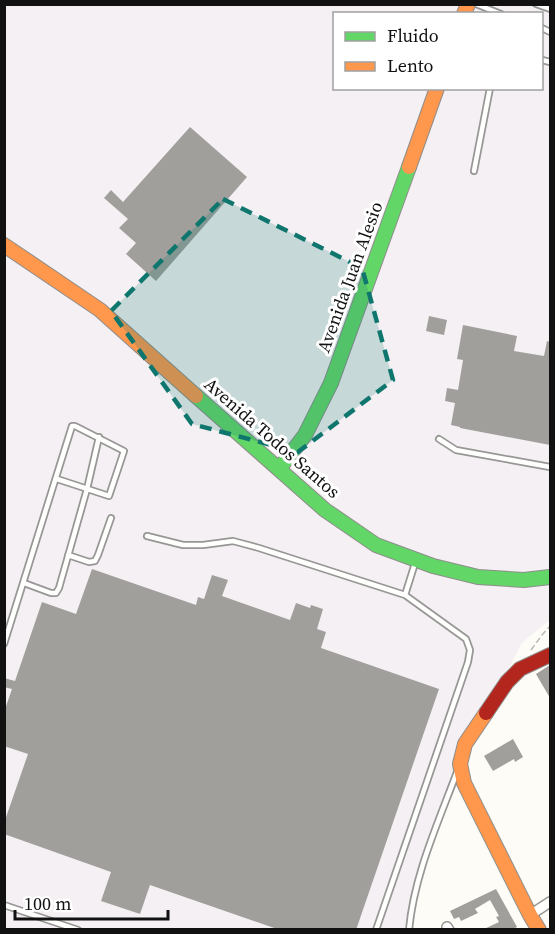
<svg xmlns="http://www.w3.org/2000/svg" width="555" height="934" viewBox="0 0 555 934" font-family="'Source Serif 4',serif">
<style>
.industrial{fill:#f5f0f3;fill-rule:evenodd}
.building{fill:#a19f9c}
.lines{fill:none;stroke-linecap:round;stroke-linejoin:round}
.lane-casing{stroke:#979795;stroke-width:8}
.street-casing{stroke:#979795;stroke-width:12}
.fast-casing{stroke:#8e8d8b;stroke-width:16}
.slow-casing{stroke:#8e8d8b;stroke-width:16}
.jam-casing{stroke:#8e8d8b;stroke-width:16}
.path{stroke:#b9b9b8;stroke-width:1.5;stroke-dasharray:6 3;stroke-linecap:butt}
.lane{stroke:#fffffe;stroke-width:4.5}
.street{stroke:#fffffe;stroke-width:9}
.fast{stroke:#63d668;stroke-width:14}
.slow{stroke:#ff974d;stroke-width:14}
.jam{stroke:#b3261e;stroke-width:14}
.marked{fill:#0f766e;fill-opacity:0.2;stroke:#0f766e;stroke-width:4.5;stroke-dasharray:12 8;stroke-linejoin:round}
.labels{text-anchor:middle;stroke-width:6;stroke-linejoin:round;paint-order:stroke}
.street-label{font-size:18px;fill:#111;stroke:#fff}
</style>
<rect width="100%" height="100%" fill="#fdfcf7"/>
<!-- industrial -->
<path class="industrial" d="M5,5H550V620L522,643L462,758L404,929L5,930ZM334,14H542V88H334Z"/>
<!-- building -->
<path class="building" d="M190,127L247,177L156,281L126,254L136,243L119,228L128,219L104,198L111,190L123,202Z
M429,316L447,320L444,335L426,331Z
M463,325L517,336L514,351L544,356L547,341L550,342V445L460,428V427L451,425L455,403L445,401L447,388L458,390L463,360L457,359Z
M92,569L196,605L198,597L204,599L212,575L228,580L222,596L290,620L296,603L310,608L311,605L323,609L317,629L326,632L321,648L439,689L356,930H280L150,885L140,914L101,901L111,872L4,834V823L28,754L4,746V712L12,689L4,687V678L15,681L42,602L76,614Z
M550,665V698L536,674Z
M513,739L523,757L515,762L514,759L493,771L484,756Z
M496,889L517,927L512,930H482L499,922L496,917L499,916L490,900L475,909L478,913L461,921L459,917L454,919L450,911Z"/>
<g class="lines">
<!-- lane casing -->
<g class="lane-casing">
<path id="lane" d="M476,4L501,14
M536,4L550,9
M542,28L550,32
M542,60L550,62
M474,171L490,88
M439,439L456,450L550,467
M147,536L183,545H203L233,541L259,548L405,595L466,639L470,650L468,662L376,930
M68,555L89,562L95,561L98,555L111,518
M24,583L51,593H56L59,588L87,489L99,437
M405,595L416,560
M4,644L72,426H75L124,451L109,496L57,479
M4,905L78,930
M409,930C414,875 438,823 457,772"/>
</g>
<!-- street casing -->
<g class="street-casing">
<path id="street" d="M530,915L550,902
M447,927L449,930"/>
</g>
<!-- fast casing -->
<g class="fast-casing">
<path id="fast" d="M196,396L325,510L376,545L433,566L478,577L524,580L550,577
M279,469L305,435L331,383L409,167"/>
</g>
<!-- slow casing -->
<g class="slow-casing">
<path id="slow" d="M464,14L468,4
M409,167L437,88
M4,245L100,310L196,396
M486,713L465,744L460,764L464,783L530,915L539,930"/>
</g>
<!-- jam casing -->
<g class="jam-casing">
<path id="jam" d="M486,713L507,682L520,669L550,655"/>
</g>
<!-- path -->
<path class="path" d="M531,650L542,635L550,626"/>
<!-- lane -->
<use href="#lane" class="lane"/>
<!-- street -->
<use href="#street" class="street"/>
<!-- fast -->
<use href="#fast" class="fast"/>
<!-- slow -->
<use href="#slow" class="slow"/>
<!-- jam -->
<use href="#jam" class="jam"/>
</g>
<!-- marked area -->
<path class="marked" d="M223,199L362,268L393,380L298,452L192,424L111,311Z"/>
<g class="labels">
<!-- street labels -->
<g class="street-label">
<text transform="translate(350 277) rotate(-70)" y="6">Avenida Juan Alesio</text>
<text transform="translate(272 438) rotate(41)" y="6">Avenida Todos Santos</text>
</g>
</g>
<!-- border -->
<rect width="555" height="934" fill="none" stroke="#111111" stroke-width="12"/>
<!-- legend -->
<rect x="333" y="12" width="210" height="78" fill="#ffffff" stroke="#a0a0a0" stroke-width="1.5"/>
<rect x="345" y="32" width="30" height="9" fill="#63d668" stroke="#a0a0a0" stroke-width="1.5"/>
<text x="387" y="42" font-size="18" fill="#111111">Fluido</text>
<rect x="345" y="62" width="30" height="9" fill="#ff974d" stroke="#a0a0a0" stroke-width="1.5"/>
<text x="387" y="72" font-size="18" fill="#111111">Lento</text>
<!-- scale -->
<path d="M15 910v9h153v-9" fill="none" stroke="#111111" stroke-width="3"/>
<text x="24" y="910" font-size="18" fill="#111111" stroke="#ffffff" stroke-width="4.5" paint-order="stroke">100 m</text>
</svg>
